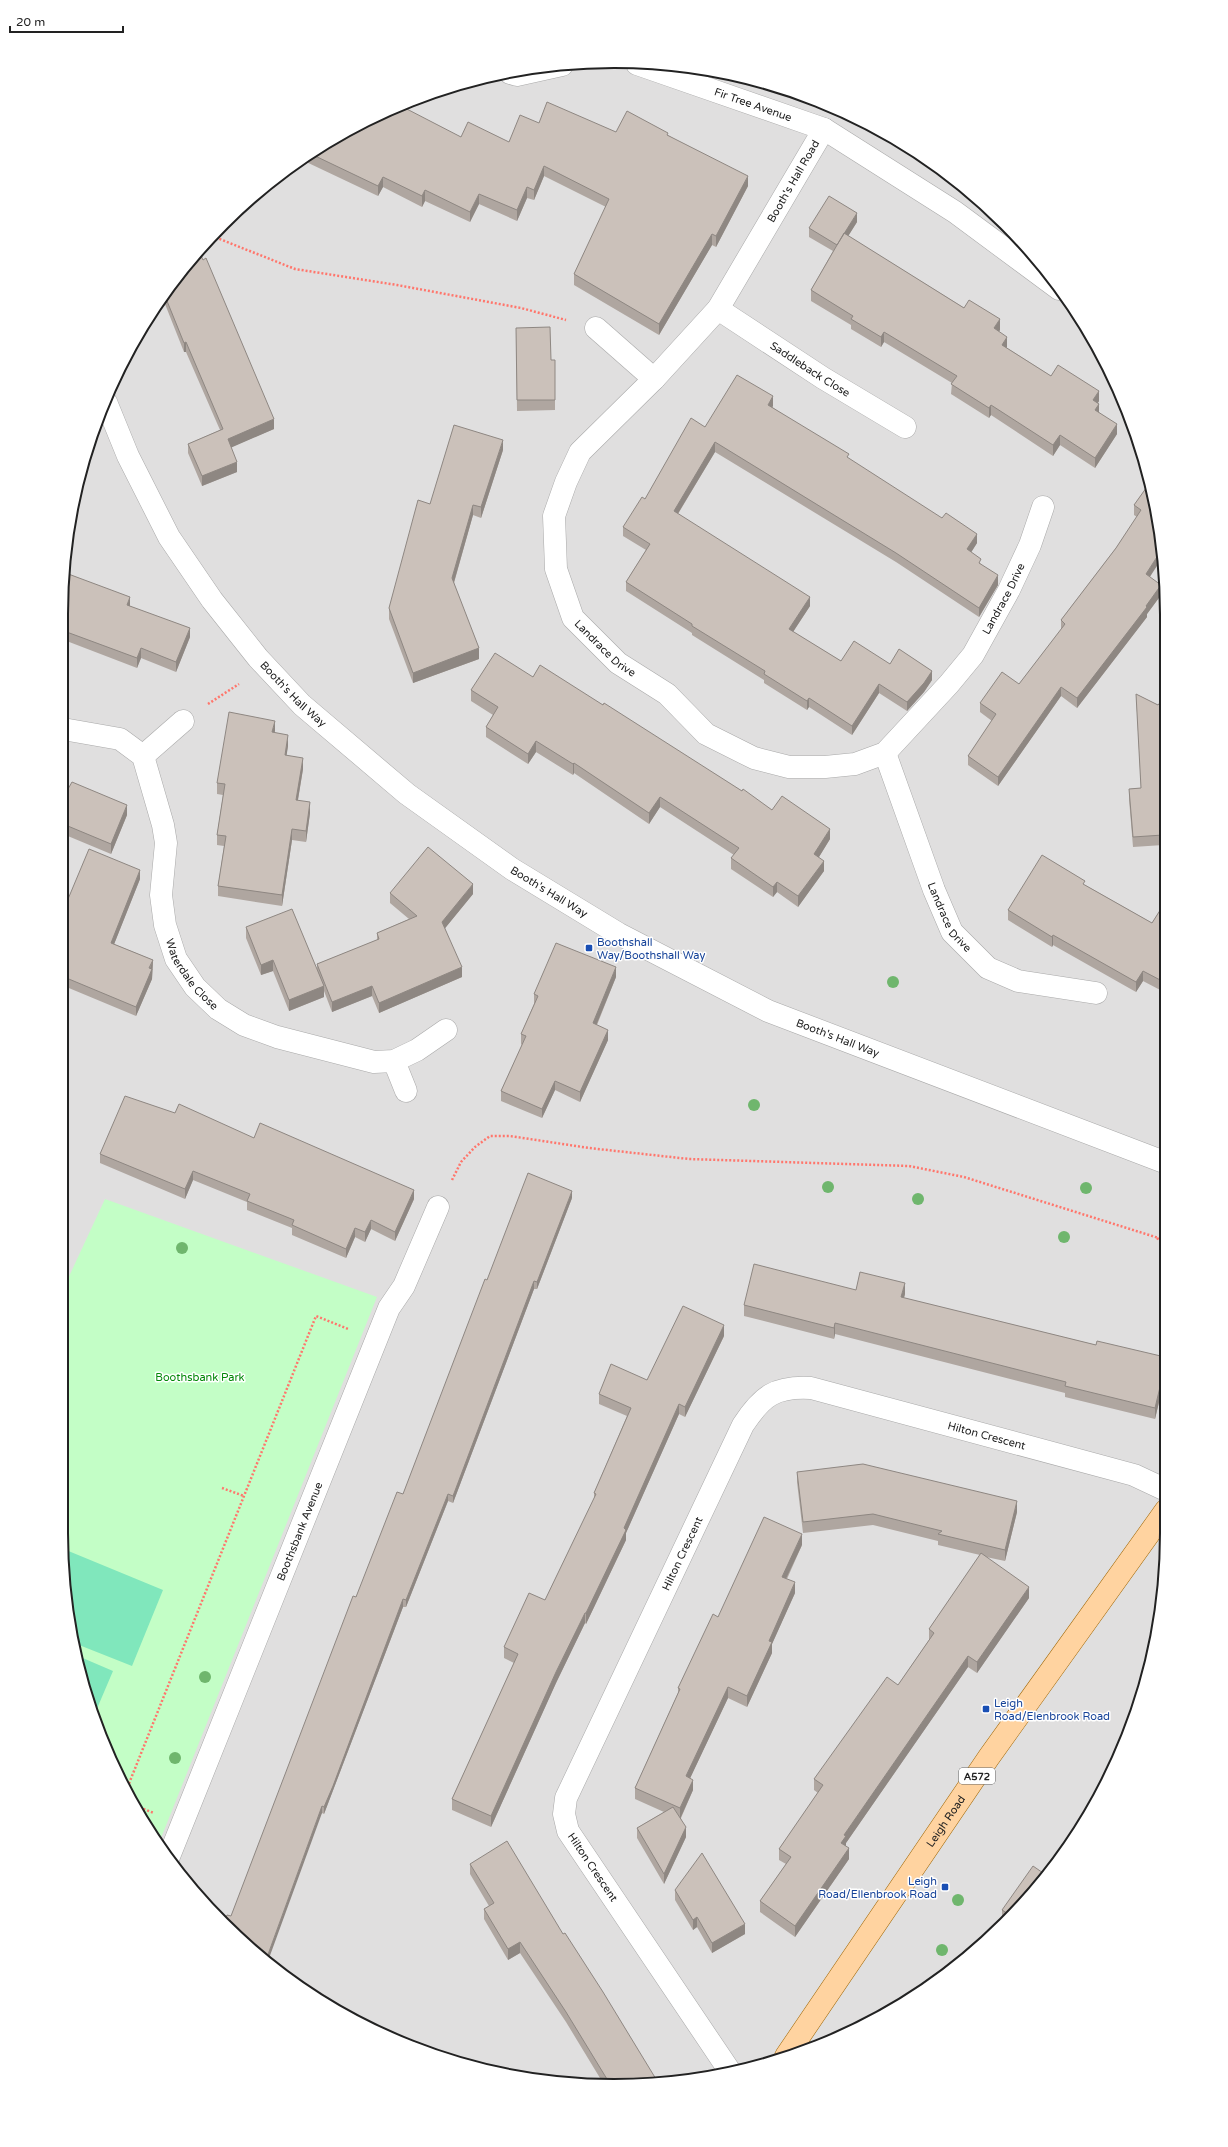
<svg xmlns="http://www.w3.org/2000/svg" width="1228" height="2147" viewBox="0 0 1228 2147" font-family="'Varela Round',sans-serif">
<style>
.residential{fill:#e0dfdf}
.park{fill:#c3fec6}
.pitch{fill:#80e7bc}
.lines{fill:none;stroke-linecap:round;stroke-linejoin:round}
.minor-casing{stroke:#a9a9a9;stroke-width:23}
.primary-casing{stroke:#9f6500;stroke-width:23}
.path{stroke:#ff766c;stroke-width:2.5;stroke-dasharray:2 2;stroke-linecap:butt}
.minor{stroke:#fff;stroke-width:22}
.primary{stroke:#ffd3a0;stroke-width:22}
.tree{fill:#6fb66d}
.wall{fill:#afa6a0}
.shaded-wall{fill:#8e8782}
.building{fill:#cbc1ba;stroke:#8e8782}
.transit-dot{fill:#1a4fb4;stroke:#fff;stroke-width:1.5}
.labels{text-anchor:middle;stroke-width:3;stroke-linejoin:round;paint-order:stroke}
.shield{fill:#fff;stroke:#646464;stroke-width:1}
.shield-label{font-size:10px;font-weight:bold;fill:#222}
.street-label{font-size:11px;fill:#222;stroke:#fff}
.transit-label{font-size:11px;fill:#164399;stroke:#fff;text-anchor:start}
.park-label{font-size:11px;fill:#038808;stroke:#fff}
.rim{fill:none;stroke:#222;stroke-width:2}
</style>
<rect width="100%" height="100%" fill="#f3efe8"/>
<!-- residential -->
<path class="residential" d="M578,62L686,66L792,90L891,135L1005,223L1074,307L1138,436L1162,542L1166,1569L1138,1711L1093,1810L1030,1897L978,1949L891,2012L825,2044L722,2075L650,2085L542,2081L471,2067L370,2029L307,1993L223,1924L175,1869L118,1778L90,1711L66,1605L62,578L90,436L135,337L198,249L278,175L370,118L471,80Z"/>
<!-- park -->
<path class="park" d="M105,1199L377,1297L159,1843L118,1778L90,1711L66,1605L65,1285Z"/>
<!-- pitch -->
<path class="pitch" d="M66,1550L163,1590L132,1666L74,1643L66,1605Z
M78,1656L113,1671L93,1718L90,1711Z"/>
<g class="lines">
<!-- minor casing -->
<g class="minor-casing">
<g id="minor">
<path id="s1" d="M637,64L824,129L955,212L1059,289"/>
<path d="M510,73L517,75L562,65"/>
<path id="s2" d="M824,129L718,309L654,379L580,452L566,482L554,516L556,569L573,618L618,663L667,694L706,734L754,758L789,767H825L855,764L885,753L949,684L973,655L1009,590L1030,545L1043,507"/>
<path id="s3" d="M718,309L823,378L905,427"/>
<path d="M596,328L654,379"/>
<path id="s4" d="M106,402L128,456L169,537L212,600L258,658L302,705L407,794L512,869L619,934L768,1011L1164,1162"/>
<path id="s5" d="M63,729L120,739L143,756L163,825L166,843L161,895L165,925L176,959L195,987L218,1009L244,1025L277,1037L374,1062L394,1061L417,1050L446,1030"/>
<path id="s6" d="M885,753L934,890L952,932L988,968L1018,981L1096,993"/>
<path d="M143,756L183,721"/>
<path d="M394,1061L406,1091"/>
<path id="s7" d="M168,1859L389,1308L404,1286L438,1207"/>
<path id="s8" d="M731,2073L568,1831L564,1814L566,1798L743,1425C762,1396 775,1386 811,1388L1134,1475L1166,1490"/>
</g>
</g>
<!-- primary casing -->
<g class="primary-casing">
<g id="primary">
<path id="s9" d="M786,2056L989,1757L1166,1510"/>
</g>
</g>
<!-- path -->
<path class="path" d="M212,236L295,269L397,285L521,308L566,320
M208,704L239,684
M452,1180L461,1162L475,1147L490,1136H510L589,1148L689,1159L909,1166L964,1177L1165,1240
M1157,1238L1165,1246
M222,1488L244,1496
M126,1791L316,1316L348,1329
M136,1806L154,1813"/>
<!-- minor -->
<use href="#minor" class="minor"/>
<!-- primary -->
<use href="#primary" class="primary"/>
</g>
<!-- trees -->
<g class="tree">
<circle cx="893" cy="982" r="6"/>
<circle cx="754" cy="1105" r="6"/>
<circle cx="828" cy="1187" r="6"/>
<circle cx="1086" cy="1188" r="6"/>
<circle cx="918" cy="1199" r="6"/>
<circle cx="1064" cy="1237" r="6"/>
<circle cx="182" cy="1248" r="6"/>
<circle cx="205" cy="1677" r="6"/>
<circle cx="175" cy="1758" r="6"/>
<circle cx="958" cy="1900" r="6"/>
<circle cx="942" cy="1950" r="6"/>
</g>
<!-- wall -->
<path class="wall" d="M370,118L461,137L509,142L539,123L616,132L668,135L748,186L716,247L712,245L659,335L574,285V274L606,207L544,176L534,200L527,198L517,221L479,204L470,222L425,201L422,207L383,187L378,196L302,160Z
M857,222L848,236L1000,330L999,331L1007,347V348L1051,376L1099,401L1098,403L1099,412L1117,434L1095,468L1060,445L1053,456L991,415L989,418L951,394L952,383L884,342L881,347L851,329V325L811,301V290L833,251L809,237V228Z
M198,249L274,429L231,447L237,472L202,486L188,453V444L220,430L186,352H184L163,299Z
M516,328L551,360H555V410L517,411Z
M773,406L772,407L849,459L977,543L971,552L998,585L979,617L896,562L715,452L678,514L810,606L793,632L841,661L890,664L932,680L924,692L907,711L879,693L852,735L809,707L807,710L764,683V680L692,635V633L626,591V582L646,550L623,536V527L645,499L705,427Z
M503,450L481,518L473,515L454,583L479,659L413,683L389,619V608L430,504Z
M1149,484L1150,577L1161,595L1147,614V617L1077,708L1061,696L998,786L968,765V756L992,721L980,712V703L1019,684L1061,630V620L1116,548L1137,517L1134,515V505Z
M62,578L130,606L190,637L176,672L141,658L137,668L64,640L62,645Z
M533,677L603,705L772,810L830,839L819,857L824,871L798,907L777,892L773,897L731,869V858L734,855L660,807L649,824L574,773L573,775L536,752L528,764L486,737V727L493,715L471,701V690Z
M1136,694L1158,705L1163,699V845L1133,847L1129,799V789L1141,788Z
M275,731L274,733L288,746L286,756L303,769L298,800L310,813L306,842L292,840L282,906L218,896V886L224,846L217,845V835L223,795L217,794V783Z
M63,787L127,815L111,854L63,834Z
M140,879L114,944L153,960L152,979L136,1016L64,986L63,911Z
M1085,885L1152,923L1164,904V992L1143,981L1136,992L1053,945L1052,947L1008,920V910Z
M390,893L473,894L445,928L462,977L379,1013L372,996L332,1012L324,991V997L289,1011L273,971L261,975L246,938V927L317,969V964L377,940V933L409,919L390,903Z
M616,977L597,1025L608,1040L580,1102L555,1090L542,1118L501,1101V1091L522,1045L521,1044V1034L534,1004V994Z
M254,1138L414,1199L395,1241L371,1229L365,1242L355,1237L346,1258L292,1235V1228L247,1210V1202L193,1180L185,1199L100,1163V1154Z
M572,1198L537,1289H534L453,1503L448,1501L406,1607H403L324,1814L322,1813L231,1916L356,1597L403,1494L487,1280Z
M856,1290L905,1294L904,1298L1096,1345L1165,1357V1377L1155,1419L1065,1397V1393L835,1334L834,1339L744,1316V1305Z
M724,1336L685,1417L679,1414L626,1533V1540L586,1624L585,1623L556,1683L491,1827L452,1810V1799L514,1663L504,1658V1647L545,1600L594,1499V1493L627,1416L599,1404V1394L647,1380Z
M797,1472L1017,1512L1005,1561L986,1557L1029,1598L977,1673L968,1667L846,1843V1846L849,1859L795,1937L760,1912V1901L786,1864L779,1860V1849L818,1793L814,1790V1779L898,1685L929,1640V1629L980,1555L938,1545V1541L873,1525L803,1533L797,1482Z
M802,1545L787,1579L795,1593L772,1644V1653L747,1707L728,1698L690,1778L693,1790L681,1818L686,1837L664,1884L637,1838V1828L664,1812L635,1799V1788L678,1693V1688L718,1617Z
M470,1864L650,2085L603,2083L566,2022L520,1953L508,1960L484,1919V1909L489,1906L470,1874Z
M1046,1875L1004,1922L1002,1920V1910Z
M675,1890L745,1934L712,1953L697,1927L693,1930L675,1900Z"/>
<!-- shaded-wall -->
<path class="shaded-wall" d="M544,166V176L534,200V190Z
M748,176V186L716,247V236Z
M383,177V187L378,196V186Z
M527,187V198L517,221V210Z
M425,190V201L422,207V196Z
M479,194V204L470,222V212Z
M857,213V222L837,254V245Z
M712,234V245L659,335V324Z
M1000,319V330L994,339V328Z
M884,332V342L881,347V337Z
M1007,337V347L1002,355V345Z
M186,342V352H184V343Z
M1099,391V401L1093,411V400Z
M773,396V406L768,414V405Z
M1099,404V414L1095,410Z
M991,405V415L989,418V408Z
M274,419V429L228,449V439Z
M1117,424V434L1095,468V458Z
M1060,435V445L1053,456V445Z
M503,440V450L481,518V507Z
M715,442V452L674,520V511Z
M237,462V472L202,486V476Z
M473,505V515L452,589V578Z
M977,534V543L967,559V549Z
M1162,549V558L1146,583V574Z
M998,575V585L979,617V608Z
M1161,585V595L1147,614V617L1077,708V698Z
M130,597V607L127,605Z
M810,597V606L789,638V629Z
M190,628V637L176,672V662Z
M64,631V640L62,645V636Z
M141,648V658L137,668V658Z
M479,648V659L413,683V673Z
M932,671V680L924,692L907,711V702Z
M879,684V693L852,735V726Z
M1061,687V696L998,786V777Z
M809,698V707L807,710V701Z
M275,721V731L272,743V732Z
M288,735V746L285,766V755Z
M536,741V752L528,764V754Z
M303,758V769L296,811V800Z
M574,763V773L573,775V764Z
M660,797V807L649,824V813Z
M310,802V813L306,842V831Z
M127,805V815L111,854V844Z
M292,829V840L282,906V895Z
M830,829V839L814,865V854Z
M824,861V871L798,907V896Z
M140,870V879L111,952V943Z
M777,882V892L773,897V887Z
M473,884V894L442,932V922Z
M1053,935V945L1052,947V937Z
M153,960L152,979L136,1016V1007Z
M273,960V971L261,975V965Z
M462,967V977L379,1013V1003Z
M616,967V977L593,1033V1023Z
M1143,971V981L1136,992V982Z
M324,986V997L289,1011V1000Z
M372,986V996L332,1012V1002Z
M608,1030V1040L580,1102V1092Z
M68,1081V1090L64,1103V1094Z
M555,1081V1090L542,1118V1109Z
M193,1171V1180L185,1199V1189Z
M414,1190V1199L395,1241V1232Z
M572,1191V1198L537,1289V1282Z
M371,1220V1229L365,1242V1232Z
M355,1228V1237L346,1258V1249Z
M534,1281V1289L453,1503V1496Z
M905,1283V1294L901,1308V1297Z
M835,1323V1334L834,1339V1328Z
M724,1325V1336L685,1417V1407Z
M1165,1366V1377L1155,1419V1408Z
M679,1404V1414L626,1533V1540L586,1624V1613Z
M448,1494V1501L406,1607V1600Z
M1017,1501V1512L1005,1561V1550Z
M802,1534V1545L782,1587V1577Z
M795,1582V1593L772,1644V1653L747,1707V1696L769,1641Z
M1029,1587V1598L977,1673V1662Z
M403,1599V1607L324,1814V1807Z
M585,1613V1623L556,1683L491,1827V1816L556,1672Z
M968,1656V1667L846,1843V1846L841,1843L844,1835Z
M728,1687V1698L686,1787V1776Z
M693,1780V1790L680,1819V1808Z
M322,1806V1813L268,1961L266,1960Z
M686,1827V1837L664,1884V1874Z
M849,1848V1859L795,1937V1926Z
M697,1917V1927L693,1930V1920Z
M745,1924V1934L712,1953V1943Z
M520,1942V1953L508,1960V1949Z"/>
<!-- building -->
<path class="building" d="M547,102L616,132L627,111L668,133L667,135L748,176L716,236L712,234L659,324L574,274L609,199L544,166L534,190L527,187L517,210L479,194L470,212L425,190L422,196L383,177L378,186L311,154L370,118L401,106L461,137L468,122L509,142L520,115L539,123Z
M829,196L857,213L837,245L809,228Z
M844,233L964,308L969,300L1000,319L994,328L1007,337L1002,345L1051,376L1058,365L1099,391L1093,400L1099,404L1095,410L1117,424L1095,458L1060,435L1053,445L991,405L989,408L951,384L957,376L884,332L881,337L851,319L853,316L811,290Z
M198,249L203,260L206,258L274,419L228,439L237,462L202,476L188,444L223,429L186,342L184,343L165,296Z
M550,327L551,360H555V400H517L516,328Z
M737,375L773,396L768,405L849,454L847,457L942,518L946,513L977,534L967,549L981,559L979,563L998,575L979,608L896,553L715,442L674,511L810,597L789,629L841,661L854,641L890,664L899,649L932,671L924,683L907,702L879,684L852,726L809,698L807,701L764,674L765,671L692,626V624L626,582L650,544L623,527L642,497L645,499L691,418L705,427Z
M454,425L503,440L481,507L473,505L452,578L479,648L413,673L389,608L418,500L430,504Z
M1149,484L1162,542V549L1146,574L1161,585L1146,606L1147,607L1077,698L1061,687L998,777L968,756L996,714L980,703L1002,672L1019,684L1065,624L1061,620L1116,548L1141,510L1134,505Z
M63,572L130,597L127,605L190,628L176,662L141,648L137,658L64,631L62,636V578Z
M495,653L533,677L540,665L603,705L604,703L742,791L743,789L772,810L782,796L830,829L814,854L824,861L798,896L777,882L773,887L731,858L739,848L660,797L649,813L574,763L573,764L536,741L528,754L486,727L498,707L471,690Z
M1136,694L1158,705L1163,699V835L1133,837L1129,789L1141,788Z
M229,712L275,721L272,732L288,735L285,755L303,758L296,800L310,802L306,831L292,829L282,895L218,886L226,836L217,835L225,784L217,783Z
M72,782L127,805L111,844L63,824V787L68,789Z
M428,847L473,884L442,922L462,967L379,1003L372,986L332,1002L317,964L379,939L377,933L417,916L390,893Z
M89,849L140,870L111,943L153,960L149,968L152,969L136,1007L64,977L63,911Z
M1042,855L1085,881L1083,884L1152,923L1164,904V982L1143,971L1136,982L1053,935L1052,937L1008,910Z
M292,909L324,986L289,1000L273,960L261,965L246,927Z
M556,943L616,967L593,1023L608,1030L580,1092L555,1081L542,1109L501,1091L526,1036L521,1034L538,996L534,994Z
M64,1079L68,1081L64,1094Z
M125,1096L175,1113L179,1104L254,1138L260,1123L414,1190L395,1232L371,1220L365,1232L355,1228L346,1249L292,1225L294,1220L247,1201L250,1194L193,1171L185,1189L100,1154Z
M528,1173L572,1191L537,1282L534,1281L453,1496L448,1494L406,1600L403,1599L333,1786L324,1807L322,1806L266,1960L223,1924L227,1915L231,1916L353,1596L356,1597L397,1492L403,1494L485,1279L487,1280Z
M754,1264L856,1290L860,1272L905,1283L901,1297L1096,1345L1097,1341L1165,1357V1366L1155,1408L1065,1386L1066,1382L835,1323L834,1328L744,1305Z
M683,1306L724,1325L685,1407L679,1404L624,1528L626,1530L586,1613H585L556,1672L491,1816L452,1799L518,1654L504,1647L529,1593L545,1600L596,1494L594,1493L631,1408L599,1394L611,1364L647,1380Z
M863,1464L1017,1501L1005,1550L938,1534L942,1531L873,1514L803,1522L797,1472Z
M764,1517L802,1534L782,1577L795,1582L769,1641L772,1642L747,1696L728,1687L686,1776L693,1780L680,1808L635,1788L680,1689L678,1688L713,1614L718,1617Z
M981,1553L1029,1587L977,1662L968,1656L844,1835L846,1836L841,1843L849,1848L795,1926L760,1901L791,1857L779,1849L823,1785L814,1779L887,1677L898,1685L934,1633L929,1629Z
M673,1807L686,1827L664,1874L637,1828Z
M507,1841L563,1934L565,1933L603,1992L659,2084L650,2085L610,2084L566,2012L520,1942L508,1949L484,1909L494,1903L470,1864Z
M702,1853L745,1924L712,1943L697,1917L693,1920L675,1890Z
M1033,1866L1046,1875L1030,1897L1002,1926L1010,1915L1002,1910Z"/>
<!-- markers -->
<g class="transit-dot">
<rect x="585" y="944" width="8" height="8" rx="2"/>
<rect x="982" y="1705" width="8" height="8" rx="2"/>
<rect x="941" y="1883" width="8" height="8" rx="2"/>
</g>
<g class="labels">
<!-- shield labels -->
<rect class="shield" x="959" y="1768" width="36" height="16" rx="3"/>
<g class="shield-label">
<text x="977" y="1780">A572</text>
</g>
<!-- street labels -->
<g class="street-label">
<text dy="4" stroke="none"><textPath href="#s1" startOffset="123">Fir Tree Avenue</textPath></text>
<text transform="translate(793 181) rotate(-60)" y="4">Booth's Hall Road</text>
<text dy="4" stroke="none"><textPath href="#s3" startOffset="110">Saddleback Close</textPath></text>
<text dy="4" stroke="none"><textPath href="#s2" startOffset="1143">Landrace Drive</textPath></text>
<text dy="4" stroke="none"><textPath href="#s2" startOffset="626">Landrace Drive</textPath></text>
<text dy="4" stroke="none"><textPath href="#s4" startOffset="350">Booth's Hall Way</textPath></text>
<text dy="4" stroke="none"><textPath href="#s4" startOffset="674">Booth's Hall Way</textPath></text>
<text dy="4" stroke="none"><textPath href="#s6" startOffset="177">Landrace Drive</textPath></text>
<text dy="4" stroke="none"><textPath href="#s5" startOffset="316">Waterdale Close</textPath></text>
<text dy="4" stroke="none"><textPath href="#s4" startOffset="998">Booth's Hall Way</textPath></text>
<text dy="4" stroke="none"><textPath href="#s8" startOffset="1003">Hilton Crescent</textPath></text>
<text dy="4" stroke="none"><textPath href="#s7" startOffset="353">Boothsbank Avenue</textPath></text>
<text dy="4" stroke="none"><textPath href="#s8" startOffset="596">Hilton Crescent</textPath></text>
<text dy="4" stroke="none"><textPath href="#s9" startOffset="284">Leigh Road</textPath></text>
<text transform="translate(593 1867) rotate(56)" y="4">Hilton Crescent</text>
</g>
<!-- transit labels -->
<g class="transit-label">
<text x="597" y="946">Boothshall<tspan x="597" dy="13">Way/Boothshall Way</tspan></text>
<text x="994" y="1707">Leigh<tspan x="994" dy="13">Road/Elenbrook Road</tspan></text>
<text x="937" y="1885" text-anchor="end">Leigh<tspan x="937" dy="13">Road/Ellenbrook Road</tspan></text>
</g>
<!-- park labels -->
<g class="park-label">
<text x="200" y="1381">Boothsbank Park</text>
</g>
</g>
<!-- crop -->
<path d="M0 0H1228V2147H0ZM614 68H614A546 546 0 0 1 1160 614V1533A546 546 0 0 1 614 2079H614A546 546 0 0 1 68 1533V614A546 546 0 0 1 614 68Z" fill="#fff" fill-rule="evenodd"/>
<path class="rim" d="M614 68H614A546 546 0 0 1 1160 614V1533A546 546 0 0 1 614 2079H614A546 546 0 0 1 68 1533V614A546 546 0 0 1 614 68Z"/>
<!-- scale -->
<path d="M10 26v6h113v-6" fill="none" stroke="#222222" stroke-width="2"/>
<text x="16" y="26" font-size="12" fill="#222222" stroke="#ffffff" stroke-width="3" paint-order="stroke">20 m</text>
</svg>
